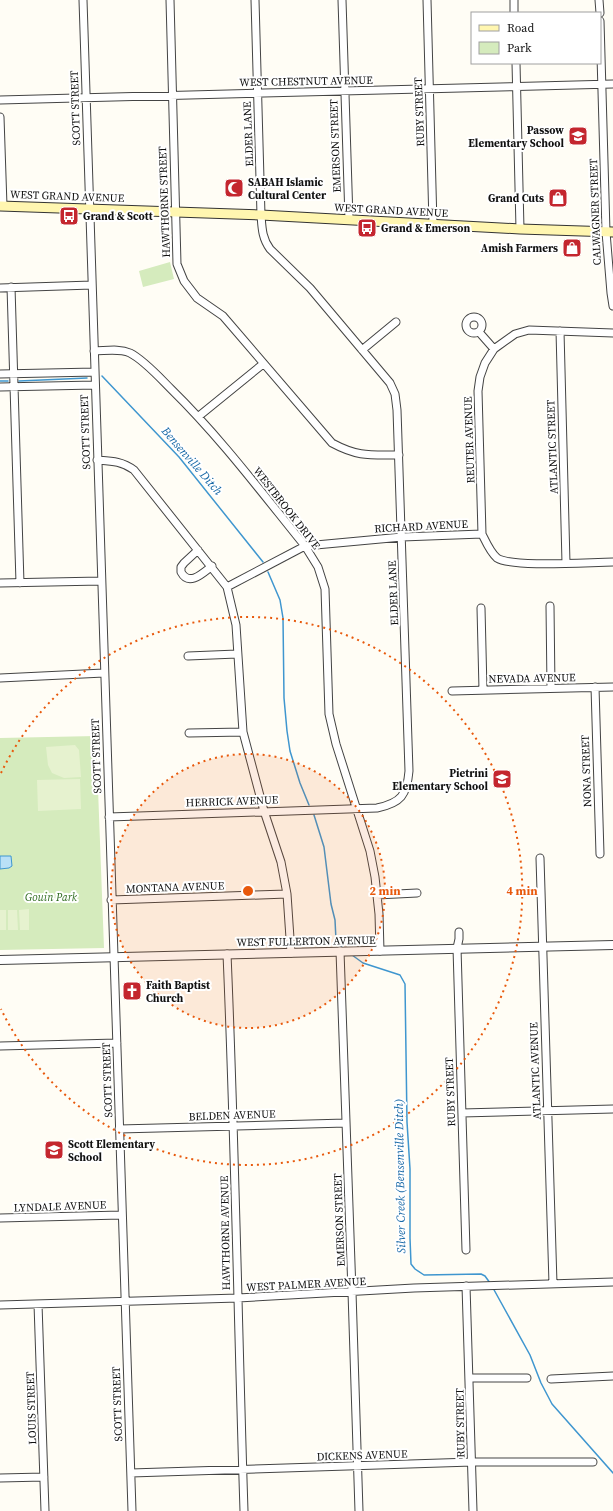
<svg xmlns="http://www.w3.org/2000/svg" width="613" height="1511" viewBox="0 0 613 1511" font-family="'Source Serif 4',serif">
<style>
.green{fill:#d5ebbd}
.pitch{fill:#e6f2cf}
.water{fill:#b9e0f7;stroke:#3f96cf}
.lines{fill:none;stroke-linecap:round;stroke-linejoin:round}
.stream{stroke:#3f96cf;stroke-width:1.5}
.minor-casing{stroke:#444;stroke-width:9}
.tertiary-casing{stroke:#444;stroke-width:10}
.secondary-casing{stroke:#333;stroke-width:11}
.minor{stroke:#fff;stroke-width:7}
.tertiary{stroke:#fff;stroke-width:8}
.secondary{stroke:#fff6b0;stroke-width:9}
.ring{fill:none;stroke:#e8590c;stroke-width:2;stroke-dasharray:2 4}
.labels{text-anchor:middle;stroke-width:4;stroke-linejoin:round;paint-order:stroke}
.street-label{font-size:11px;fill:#111;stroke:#fff}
.poi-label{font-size:11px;font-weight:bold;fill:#111;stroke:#fff;text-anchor:start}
.park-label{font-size:11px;font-style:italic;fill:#2f6b1f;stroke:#fff}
.water-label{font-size:12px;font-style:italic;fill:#1768a6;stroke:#fff}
.centre{fill:#e8590c;stroke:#fff;stroke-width:2}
.ring-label{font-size:12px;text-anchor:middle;font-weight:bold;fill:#e8590c;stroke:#fff;stroke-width:4;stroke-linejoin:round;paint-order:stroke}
</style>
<rect width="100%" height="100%" fill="#fffdf5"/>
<!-- green -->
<path class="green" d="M170,262L174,279L143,287L139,271Z
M96,736L104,948L0,950V738Z"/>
<!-- pitch -->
<path class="pitch" d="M75,745L79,750L81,777L64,778L52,773L48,765L46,747Z
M80,779L81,809L38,811L37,780Z
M29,909V930H20L19,910Z
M0,910H6V930H0Z
M8,910H17L18,930H8Z"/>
<!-- water -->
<path class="water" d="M0,856H11L12,866L9,868L0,869Z"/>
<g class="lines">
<!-- stream -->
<path class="stream" d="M102,376L179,457L263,562
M0,381H8
M19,381L87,378
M268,572L280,600L283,618L284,698L287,731L290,751L300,783L309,805
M314,815L324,847L331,904L335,920L336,940L343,948
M352,955L363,963L400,975L405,984L407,1122L410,1169V1238L411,1264L415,1269L424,1275L481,1274L485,1276L490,1283
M493,1288L530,1355L541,1383L552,1404L613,1473"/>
<!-- minor casing -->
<g class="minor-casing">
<path id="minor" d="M83,0L132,1511
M170,0L177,264L184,281L197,298L223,316L332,443C358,457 370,455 399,455
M342,0L349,219
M427,0L433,224
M514,0V13
M599,0L600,13
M600,21L606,232L611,293L613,306
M516,63L520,229
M0,100L613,84
M0,117L3,206
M11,287L20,583
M0,288L92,285
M466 325a8 8 0 1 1 16 0a8 8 0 1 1-16 0Z
M560,331L566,563
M479,332L494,349
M613,333L529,330L515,334L494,349L485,363L480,377L478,391L482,534C486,542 490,552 497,558C512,568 591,562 613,562
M362,350L396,322
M94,351C105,351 119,348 130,353C144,360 160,378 171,389C220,437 262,493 305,546L318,567L325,589L329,714L336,744L370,851L375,877L379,914L380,951
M0,374L95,372
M0,387L95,385
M199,416L263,364
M97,460C111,461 122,461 134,470L227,587L236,625L243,732L264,811L281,862L287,894L291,953
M198,550L184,563L181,567V572C189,587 203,573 212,566
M0,583L101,581
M227,587L305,546L402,537L482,534
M550,606L551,688
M481,608L483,690
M188,656L237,654
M0,678L104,673
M595,687L600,854
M452,691L613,687
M189,733L243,732
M109,817L377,808C401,803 407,795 409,771L397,410L395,394L390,383L310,288L270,249C262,238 262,228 261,215L255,0
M540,858L553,1284
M377,895L417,893
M111,900L287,894
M459,932V939L457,948L466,1250
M340,951L352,1292L359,1511
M227,954C235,1140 238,1325 244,1511
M0,1046L117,1043
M462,1113L613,1109
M119,1129L346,1123
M0,1218L121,1215
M466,1286L473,1511
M38,1304L45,1511
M0,1305L238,1298L414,1288L613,1282
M469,1378H527
M551,1379L613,1376
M131,1473L472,1462H593
M0,1478L44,1477"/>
</g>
<!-- tertiary casing -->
<g class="tertiary-casing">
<path id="tertiary" d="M0,960L613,945"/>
</g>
<!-- secondary casing -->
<g class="secondary-casing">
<path id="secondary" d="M0,206L261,215L520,229L613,232"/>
</g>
<!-- minor -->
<use href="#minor" class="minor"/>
<!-- tertiary -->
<use href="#tertiary" class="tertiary"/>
<!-- secondary -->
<use href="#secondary" class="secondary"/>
</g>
<!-- distance rings -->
<circle cx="248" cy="891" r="137" fill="#e8590c" fill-opacity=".12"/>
<g class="ring">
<circle cx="248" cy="891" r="137"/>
<path d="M1 773A274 274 0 1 1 1 1009"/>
</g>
<!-- icons -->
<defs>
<g id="school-square" transform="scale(1)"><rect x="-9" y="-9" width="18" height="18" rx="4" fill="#c4262e" stroke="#fff"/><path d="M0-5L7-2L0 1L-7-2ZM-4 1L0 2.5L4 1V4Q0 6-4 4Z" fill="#fff"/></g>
<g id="mosque-square" transform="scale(1)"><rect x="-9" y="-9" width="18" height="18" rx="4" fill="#c4262e" stroke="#fff"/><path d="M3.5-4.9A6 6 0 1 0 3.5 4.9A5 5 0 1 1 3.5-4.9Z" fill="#fff"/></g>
<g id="shop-square" transform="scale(1)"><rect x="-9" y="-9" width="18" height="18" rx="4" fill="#c4262e" stroke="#fff"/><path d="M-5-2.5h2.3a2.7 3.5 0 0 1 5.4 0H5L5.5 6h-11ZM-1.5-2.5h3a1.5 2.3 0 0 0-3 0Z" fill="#fff"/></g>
<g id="bus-square" transform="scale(1)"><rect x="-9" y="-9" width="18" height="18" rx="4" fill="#c4262e" stroke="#fff"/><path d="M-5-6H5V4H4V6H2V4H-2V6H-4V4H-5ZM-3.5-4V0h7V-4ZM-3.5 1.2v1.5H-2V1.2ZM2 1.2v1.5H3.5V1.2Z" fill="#fff"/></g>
<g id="church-square" transform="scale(1)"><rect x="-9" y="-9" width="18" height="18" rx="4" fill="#c4262e" stroke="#fff"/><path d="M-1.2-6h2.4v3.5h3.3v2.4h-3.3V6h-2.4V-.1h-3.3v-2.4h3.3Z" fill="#fff"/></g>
</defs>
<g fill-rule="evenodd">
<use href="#school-square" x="578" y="136"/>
<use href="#mosque-square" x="234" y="188"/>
<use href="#shop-square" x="558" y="198"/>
<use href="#bus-square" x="69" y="216"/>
<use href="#bus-square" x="367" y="228"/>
<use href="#shop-square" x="572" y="248"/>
<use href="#school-square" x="502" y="779"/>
<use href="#church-square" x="132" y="991"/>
<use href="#school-square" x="54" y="1150"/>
</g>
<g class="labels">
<!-- street labels -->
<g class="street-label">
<text transform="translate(306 81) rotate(-1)" y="4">WEST CHESTNUT AVENUE</text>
<text transform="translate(75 108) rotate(-92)" y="4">SCOTT STREET</text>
<text transform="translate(419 112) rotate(-92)" y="4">RUBY STREET</text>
<text transform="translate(248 134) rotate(-92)" y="4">ELDER LANE</text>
<text transform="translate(335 146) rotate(-92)" y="4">EMERSON STREET</text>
<text transform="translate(67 196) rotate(2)" y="4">WEST GRAND AVENUE</text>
<text transform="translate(164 202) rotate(-92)" y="4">HAWTHORNE STREET</text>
<text transform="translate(391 210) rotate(3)" y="4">WEST GRAND AVENUE</text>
<text transform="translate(595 212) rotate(-92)" y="4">CALWAGNER STREET</text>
<text transform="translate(85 432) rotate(-92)" y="4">SCOTT STREET</text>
<text transform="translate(469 440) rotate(-92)" y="4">REUTER AVENUE</text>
<text transform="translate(552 447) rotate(-92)" y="4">ATLANTIC STREET</text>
<text transform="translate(287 508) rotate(52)" y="4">WESTBROOK DRIVE</text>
<text transform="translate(421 526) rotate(-3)" y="4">RICHARD AVENUE</text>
<text transform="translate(393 593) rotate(-92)" y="4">ELDER LANE</text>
<text transform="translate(532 678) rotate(-1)" y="4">NEVADA AVENUE</text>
<text transform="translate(96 756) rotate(-92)" y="4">SCOTT STREET</text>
<text transform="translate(586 771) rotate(-92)" y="4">NONA STREET</text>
<text transform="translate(232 801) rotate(-2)" y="4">HERRICK AVENUE</text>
<text transform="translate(175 887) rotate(-2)" y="4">MONTANA AVENUE</text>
<text transform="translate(306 941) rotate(-1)" y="4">WEST FULLERTON AVENUE</text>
<text transform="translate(535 1071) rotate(-92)" y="4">ATLANTIC AVENUE</text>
<text transform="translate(107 1080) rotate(-92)" y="4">SCOTT STREET</text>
<text transform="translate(450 1092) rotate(-92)" y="4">RUBY STREET</text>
<text transform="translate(232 1115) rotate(-2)" y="4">BELDEN AVENUE</text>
<text transform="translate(60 1206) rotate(-2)" y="4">LYNDALE AVENUE</text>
<text transform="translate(339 1220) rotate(-92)" y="4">EMERSON STREET</text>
<text transform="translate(225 1233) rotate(-91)" y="4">HAWTHORNE AVENUE</text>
<text transform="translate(306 1284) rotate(-3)" y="4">WEST PALMER AVENUE</text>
<text transform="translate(117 1404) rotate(-92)" y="4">SCOTT STREET</text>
<text transform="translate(31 1408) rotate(-92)" y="4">LOUIS STREET</text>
<text transform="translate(460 1423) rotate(-91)" y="4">RUBY STREET</text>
<text transform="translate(362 1455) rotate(-2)" y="4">DICKENS AVENUE</text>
</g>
<!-- poi labels -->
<g class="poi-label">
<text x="564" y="134" text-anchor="end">Passow<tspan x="564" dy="13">Elementary School</tspan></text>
<text x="248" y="186">SABAH Islamic<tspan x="248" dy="13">Cultural Center</tspan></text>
<text x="544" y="202" text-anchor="end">Grand Cuts</text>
<text x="83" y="220">Grand &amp; Scott</text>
<text x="381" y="232">Grand &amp; Emerson</text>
<text x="558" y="252" text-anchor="end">Amish Farmers</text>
<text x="488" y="777" text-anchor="end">Pietrini<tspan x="488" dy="13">Elementary School</tspan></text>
<text x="146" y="989">Faith Baptist<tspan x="146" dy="13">Church</tspan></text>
<text x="68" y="1148">Scott Elementary<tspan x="68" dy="13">School</tspan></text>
</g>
<!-- park labels -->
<g class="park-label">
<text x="51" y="901">Gouin Park</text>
</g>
<!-- water labels -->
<g class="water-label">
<text transform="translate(192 461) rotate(49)" y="4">Bensenville Ditch</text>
<text transform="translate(400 1176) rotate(-91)" y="4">Silver Creek (Bensenville Ditch)</text>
</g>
</g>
<circle cx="248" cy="891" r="6" class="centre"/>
<g class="ring-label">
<text x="385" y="895">2 min</text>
<text x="522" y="895">4 min</text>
</g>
<!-- legend -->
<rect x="471" y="12" width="130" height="52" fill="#ffffff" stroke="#a0a0a0"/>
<rect x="479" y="25" width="20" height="6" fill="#fff6b0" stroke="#a0a0a0"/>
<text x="507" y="32" font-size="12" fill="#111111">Road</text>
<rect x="479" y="42" width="20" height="12" fill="#d5ebbd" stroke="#a0a0a0"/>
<text x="507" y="52" font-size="12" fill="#111111">Park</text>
</svg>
